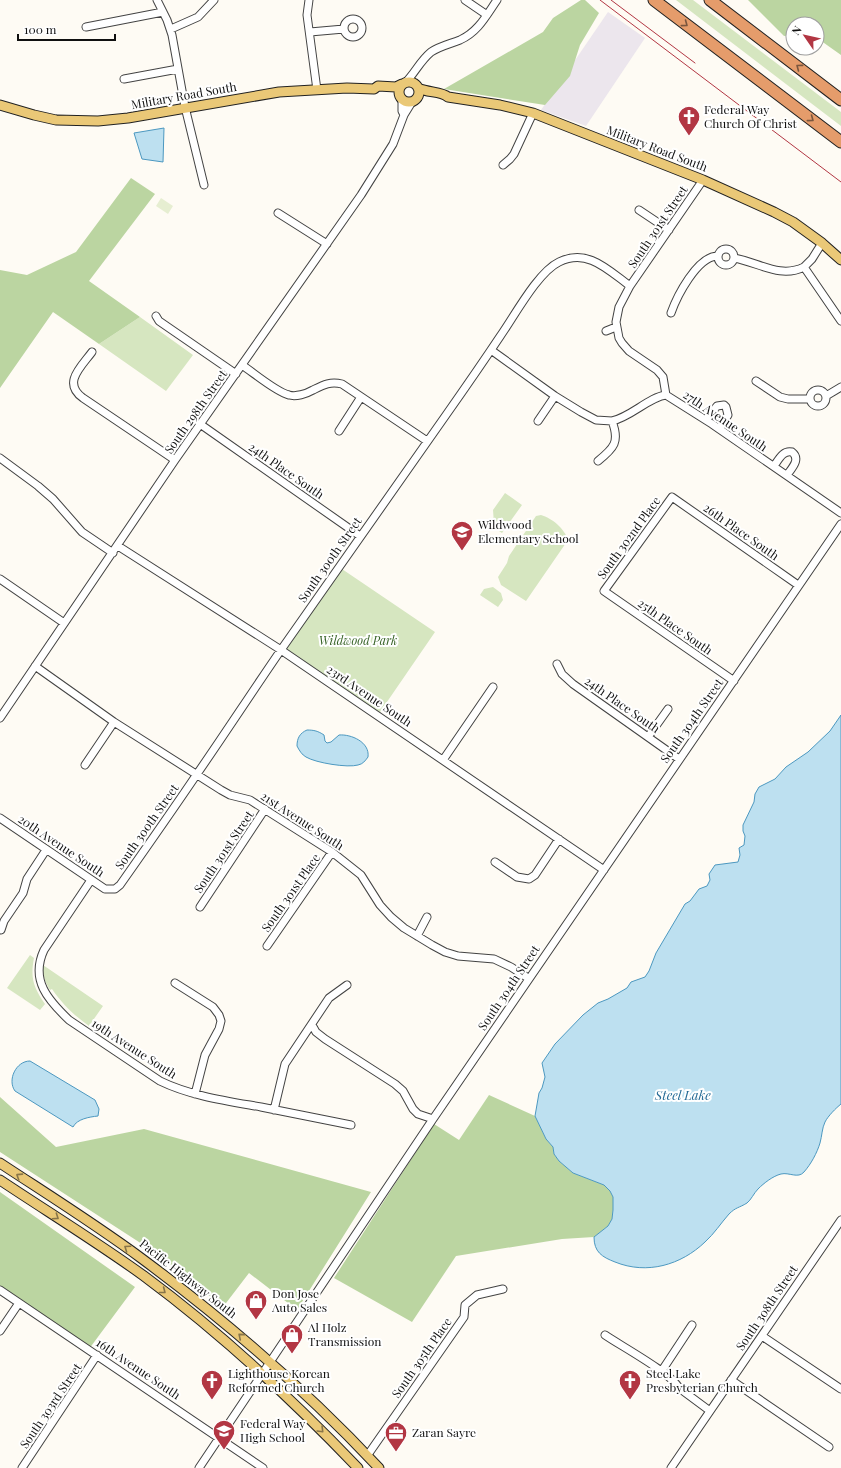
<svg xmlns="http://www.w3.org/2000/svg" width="841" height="1468" viewBox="0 0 841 1468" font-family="'Playfair Display',serif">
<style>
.industrial{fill:#ece6ed}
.green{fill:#d6e6c0}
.forest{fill:#bbd5a1}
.pitch{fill:#e6eed1}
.water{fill:#bde0f0;stroke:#4c98c0}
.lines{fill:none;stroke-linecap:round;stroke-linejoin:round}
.minor-casing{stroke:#434343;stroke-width:9}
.major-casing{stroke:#212121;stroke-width:11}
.highway-casing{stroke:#212121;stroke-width:13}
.minor{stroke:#fff;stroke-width:7}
.major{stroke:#eac877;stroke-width:9}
.highway{stroke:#e59c6b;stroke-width:11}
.tram{stroke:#b23643;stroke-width:1}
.oneway{stroke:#7a563e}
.oneway2{stroke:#887549}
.labels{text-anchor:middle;stroke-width:4;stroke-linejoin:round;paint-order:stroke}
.street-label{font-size:12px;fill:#101010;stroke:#fff}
.poi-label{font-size:12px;fill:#101010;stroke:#fff;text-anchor:start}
.park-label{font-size:12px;font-style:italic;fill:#366226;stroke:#fff}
.water-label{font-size:13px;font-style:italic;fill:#256b96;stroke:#fff}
</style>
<rect width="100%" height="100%" fill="#fefbf4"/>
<!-- industrial -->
<path class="industrial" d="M608,12L645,38L586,126L541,110Z"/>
<!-- green -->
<path class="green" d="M676,0H693L841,112V126Z
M140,317L193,355L166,391L99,344Z
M505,493L522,505L502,533L493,527L494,524L493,510Z
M541,515C552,518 565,529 568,540L526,601L501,585L498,577L507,563L509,556L536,516Z
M339,567L435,632L378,715L281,650Z
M493,587L501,593L503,600L498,607L480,595L484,589Z
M30,955L34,958C30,979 34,988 45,1004L40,1010L7,988Z
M43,965L103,1006L89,1026C74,1015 63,1005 52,989L50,990C45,982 42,974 43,965Z"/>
<!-- forest -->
<path class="forest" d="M581,0H585L599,13L580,45L570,76L545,105L444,89L543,32L553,18Z
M748,0H841V55L817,38V24H793V35L784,36Z
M131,178L155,194L89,281L140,317L99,344L53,312L0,388V270L27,275L76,252Z
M489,1095L535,1116L546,1139L553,1147L554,1154L559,1161L573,1173L604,1185L610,1191L613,1197V1210L612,1219L608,1226L594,1237L562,1239L456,1256L412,1322L334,1278L434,1124L459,1140Z
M0,1097L56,1147L144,1129L371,1192L297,1310L249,1273L223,1307L159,1255L0,1152Z
M0,1192L135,1287L89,1349L0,1290Z"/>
<!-- pitch -->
<path class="pitch" d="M161,198L173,206L168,214L156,206Z"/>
<!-- water -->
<path class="water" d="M164,128L163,162L142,159L134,133Z
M841,715V1104C836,1108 828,1116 825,1122C822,1128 822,1136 820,1143C817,1153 811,1164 804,1172C798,1179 789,1172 781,1174C773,1176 764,1183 758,1189C754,1193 751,1200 747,1203C739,1208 736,1207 729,1214C721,1223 714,1234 705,1242C681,1265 647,1275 615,1262C602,1257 594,1252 594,1237L608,1226L612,1219L613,1210V1197L610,1191L604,1185L573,1173L559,1161L554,1154L553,1147L546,1139L535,1116L539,1093L542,1088L545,1077L542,1063L555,1044L583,1015L598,1003L608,999L627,988L631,982L645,977L649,971L656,953L685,904L690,901L699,889L707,886L710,880L709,874L715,865L738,862L740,855L739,848L744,845L745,836L743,831V825L754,802L755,794L759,787L775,779L786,767L808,752L830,731Z
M307,730C314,730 318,731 324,735L325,741L327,743L331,742L339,735C351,734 370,742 368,757C365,761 363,764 358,765C348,768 316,763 306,757C302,755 299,750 297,746C297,738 300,733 307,730Z
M30,1061L95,1100L99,1109L98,1116C89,1117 77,1119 73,1127L15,1091C7,1080 16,1061 30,1061Z"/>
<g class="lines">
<!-- minor casing -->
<g class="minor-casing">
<path id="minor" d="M157,0L167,20L172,35L185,107L204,185
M309,0L307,15L317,90
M465,0L487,15
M344 28a9 9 0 1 1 18 0a9 9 0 1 1-18 0Z
M86,27L163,12
M171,29L198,17L214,0
M310,32L344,29
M124,79L178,69
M405,83C415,73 420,61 431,52C440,46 450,44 460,40C478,32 486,16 497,0
M402,100V111L404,115
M503,165L510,159L514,154L533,113
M703,180L630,286L619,307L616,322L619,338L622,343L629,351L657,370L663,377L666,395L712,424L841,513
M639,210L669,230
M278,213L327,244
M718 257a8 8 0 1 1 16 0a8 8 0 1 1-16 0Z
M734,258C758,262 780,279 804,267L841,321
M804,267L812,259L822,243
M671,313C677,296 697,257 717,256
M156,316L159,321L236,374
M606,331L616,327
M491,350L555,396L581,412L596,420L612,421
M92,352C81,367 62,383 83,398L175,460
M242,365C254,373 276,392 289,395C296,397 306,394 313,390C323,385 330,381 342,384L427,441
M756,381L780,397L788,399H810
M810 398a8 8 0 1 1 16 0a8 8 0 1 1-16 0Z
M826,396L841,387
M706,420L717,406L724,405L726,407L728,415L719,429
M538,421L555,396
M200,424L360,536
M339,431L361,397
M0,458L38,486L53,499L82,532L113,553
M598,461C614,448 620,442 612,421C631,417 649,397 666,395
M774,466C779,459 783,450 792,452C801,459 792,468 787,475
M118,546L281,650L604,870
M0,579L64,623
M557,664L562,674L573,684L679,759
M35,666L114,722L221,790L230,795L250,800L332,852L361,875L380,905L391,917L404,928L432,945L445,952L458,956L494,959L511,967L528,978
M734,681L604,591L672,497L798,585
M0,718L175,460L361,195L393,144L404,115L412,102
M648,737L668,709
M443,760L493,687
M85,765L114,722
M0,818L105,889H115L120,885C146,848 172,811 197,774C226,732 254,689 283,647C337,570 392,493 446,415C465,388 483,362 501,335C515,315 538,272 559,262C588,248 608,270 630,286
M495,862L517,877L529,879L535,875L559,839
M91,880L44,950C30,980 48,1000 69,1020L160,1081C191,1096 227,1101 261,1107C291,1113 321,1119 351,1125
M200,907L265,809
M1,930L4,921L23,893L27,879L46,850
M417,936L427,917
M267,946L332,852
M175,983L213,1007L219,1015L221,1021L219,1029L205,1055L195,1094
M312,1025L316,1032L325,1039L395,1084L403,1091L413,1109L418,1114L433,1119
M274,1110L285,1064L329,998L347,985
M0,1290L263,1468
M0,1331L19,1303
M605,1335C621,1346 671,1373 679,1388L710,1411
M762,1336L841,1389
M661,1372L692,1325
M731,1380L829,1447
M367,1456L464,1317L465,1305L477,1295L503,1289
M22,1468L97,1355
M199,1468L433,1119L841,524
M671,1468L841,1220"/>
</g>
<!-- major casing -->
<g class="major-casing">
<path id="major" d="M399 92a10 10 0 1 1 20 0a10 10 0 1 1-20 0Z
M418,88C428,93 441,91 448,97L500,105L533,113L703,180L774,212L793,222L822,243L841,260
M0,105L34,115L56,120L98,121L128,118L279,92L347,88L374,89L378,86L396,87L402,84
M0,1163C47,1194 95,1224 141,1258C226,1321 306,1390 379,1468
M0,1180C48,1212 97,1242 144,1276C221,1333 292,1399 358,1468"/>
</g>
<!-- highway casing -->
<g class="highway-casing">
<path id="highway" d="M654,0L841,142
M710,0L841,100"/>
</g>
<!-- minor -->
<use href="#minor" class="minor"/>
<!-- major -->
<use href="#major" class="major"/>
<!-- highway -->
<use href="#highway" class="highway"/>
<!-- tram -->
<path class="tram" d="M600,0L841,182
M611,0L695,63"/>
</g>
<!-- one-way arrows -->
<defs><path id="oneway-chevron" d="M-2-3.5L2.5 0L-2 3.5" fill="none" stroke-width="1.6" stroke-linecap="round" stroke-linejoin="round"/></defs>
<g class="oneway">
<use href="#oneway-chevron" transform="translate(685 24) rotate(37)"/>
<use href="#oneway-chevron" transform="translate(799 67) rotate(-143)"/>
<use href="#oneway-chevron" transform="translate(811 119) rotate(37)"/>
</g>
<g class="oneway2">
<use href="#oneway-chevron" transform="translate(19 1176) rotate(-147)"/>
<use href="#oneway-chevron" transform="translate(56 1217) rotate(34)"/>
<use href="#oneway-chevron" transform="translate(127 1248) rotate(-145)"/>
<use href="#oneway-chevron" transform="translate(163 1291) rotate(38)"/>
<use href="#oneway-chevron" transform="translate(241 1336) rotate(-140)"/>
<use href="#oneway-chevron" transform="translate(321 1430) rotate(45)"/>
</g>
<!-- icons -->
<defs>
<g id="church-pin" transform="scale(1.15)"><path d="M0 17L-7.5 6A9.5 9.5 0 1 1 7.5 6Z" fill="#b23643" stroke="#fff"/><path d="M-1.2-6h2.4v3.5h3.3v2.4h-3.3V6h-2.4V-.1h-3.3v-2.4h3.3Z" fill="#fff"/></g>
<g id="school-pin" transform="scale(1.15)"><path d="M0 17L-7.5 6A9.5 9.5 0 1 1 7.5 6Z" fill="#b23643" stroke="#fff"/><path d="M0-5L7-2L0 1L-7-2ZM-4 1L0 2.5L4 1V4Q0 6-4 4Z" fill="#fff"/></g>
<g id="shop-pin" transform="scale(1.15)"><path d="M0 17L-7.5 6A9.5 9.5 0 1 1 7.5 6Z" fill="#b23643" stroke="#fff"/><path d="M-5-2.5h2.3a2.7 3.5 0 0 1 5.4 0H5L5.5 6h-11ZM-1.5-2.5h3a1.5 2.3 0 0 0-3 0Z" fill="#fff"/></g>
<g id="office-pin" transform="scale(1.15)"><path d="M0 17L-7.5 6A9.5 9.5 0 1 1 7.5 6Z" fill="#b23643" stroke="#fff"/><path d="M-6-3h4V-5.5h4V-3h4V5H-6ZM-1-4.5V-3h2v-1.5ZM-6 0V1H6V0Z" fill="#fff"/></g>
</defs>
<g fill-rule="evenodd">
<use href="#church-pin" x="689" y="117"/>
<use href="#school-pin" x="462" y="532"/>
<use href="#shop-pin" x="256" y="1301"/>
<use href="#shop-pin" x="292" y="1335"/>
<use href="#church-pin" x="212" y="1381"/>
<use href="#church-pin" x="630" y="1381"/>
<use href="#school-pin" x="224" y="1431"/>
<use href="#office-pin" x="396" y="1433"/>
</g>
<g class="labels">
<!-- street labels -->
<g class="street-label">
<text transform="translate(184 96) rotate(-10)" y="4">Military Road South</text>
<text transform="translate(657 149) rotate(21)" y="4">Military Road South</text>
<text transform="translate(658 227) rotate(-56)" y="4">South 301st Street</text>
<text transform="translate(196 412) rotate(-55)" y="4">South 298th Street</text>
<text transform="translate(725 421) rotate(34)" y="4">27th Avenue South</text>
<text transform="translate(286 471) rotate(35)" y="4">24th Place South</text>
<text transform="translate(741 532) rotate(35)" y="4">26th Place South</text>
<text transform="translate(629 538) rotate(-54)" y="4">South 302nd Place</text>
<text transform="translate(330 560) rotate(-55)" y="4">South 300th Street</text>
<text transform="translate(675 627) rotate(35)" y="4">25th Place South</text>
<text transform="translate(369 696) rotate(34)" y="4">23rd Avenue South</text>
<text transform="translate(622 705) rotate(35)" y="4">24th Place South</text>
<text transform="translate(692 721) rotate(-55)" y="4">South 304th Street</text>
<text transform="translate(302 821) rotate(33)" y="4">21st Avenue South</text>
<text transform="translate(147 827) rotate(-55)" y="4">South 300th Street</text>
<text transform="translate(61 846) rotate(34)" y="4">20th Avenue South</text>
<text transform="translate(224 852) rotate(-56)" y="4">South 301st Street</text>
<text transform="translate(291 893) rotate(-55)" y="4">South 301st Place</text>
<text transform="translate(509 988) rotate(-56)" y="4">South 304th Street</text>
<text transform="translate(134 1049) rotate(33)" y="4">19th Avenue South</text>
<text transform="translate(188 1279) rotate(38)" y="4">Pacific Highway South</text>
<text transform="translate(767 1308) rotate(-56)" y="4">South 308th Street</text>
<text transform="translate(422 1358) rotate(-55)" y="4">South 305th Place</text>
<text transform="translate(138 1369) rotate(34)" y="4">16th Avenue South</text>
<text transform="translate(51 1406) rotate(-56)" y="4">South 303rd Street</text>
</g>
<!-- poi labels -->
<g class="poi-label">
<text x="704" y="114">Federal Way<tspan x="704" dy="14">Church Of Christ</tspan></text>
<text x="478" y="529">Wildwood<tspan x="478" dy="14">Elementary School</tspan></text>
<text x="272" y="1298">Don Jose<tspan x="272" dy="14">Auto Sales</tspan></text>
<text x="308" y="1332">Al Holz<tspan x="308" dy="14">Transmission</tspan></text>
<text x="228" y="1378">Lighthouse Korean<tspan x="228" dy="14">Reformed Church</tspan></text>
<text x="646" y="1378">Steel Lake<tspan x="646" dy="14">Presbyterian Church</tspan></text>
<text x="240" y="1428">Federal Way<tspan x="240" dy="14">High School</tspan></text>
<text x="412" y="1437">Zaran Sayre</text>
</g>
<!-- park labels -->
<g class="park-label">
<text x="358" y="645">Wildwood Park</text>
</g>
<!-- water labels -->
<g class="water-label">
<text x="683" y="1100">Steel Lake</text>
</g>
</g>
<!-- north arrow -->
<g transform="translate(805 36) rotate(304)"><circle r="19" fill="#ffffff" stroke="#9f9f9f"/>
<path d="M0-3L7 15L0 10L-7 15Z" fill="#b23643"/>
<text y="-6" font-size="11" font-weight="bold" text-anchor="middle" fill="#101010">N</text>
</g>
<!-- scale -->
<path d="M18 34v6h97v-6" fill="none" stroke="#101010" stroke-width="2"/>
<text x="24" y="34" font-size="12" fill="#101010" stroke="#ffffff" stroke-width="3" paint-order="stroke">100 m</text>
</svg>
